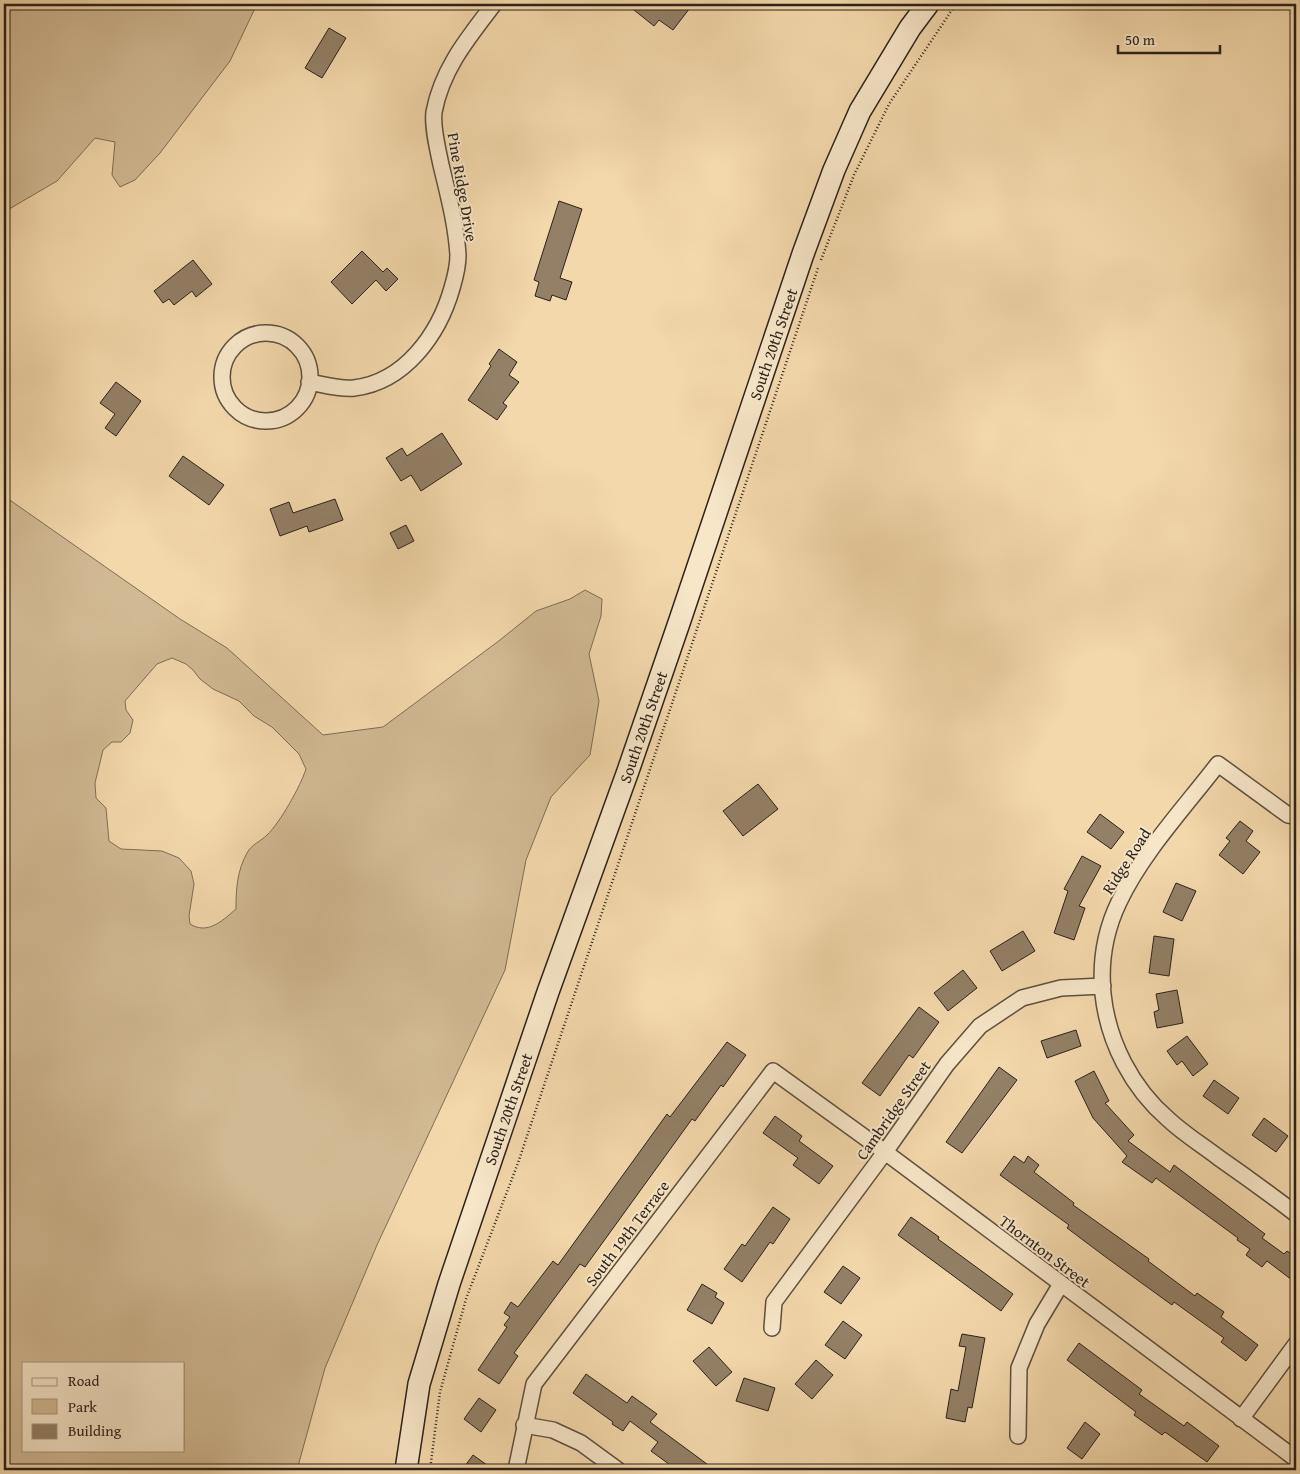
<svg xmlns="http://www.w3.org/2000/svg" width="1300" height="1474" viewBox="0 0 1300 1474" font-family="'Gentium Book Plus',serif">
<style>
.green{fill:#d1b993;stroke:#7e6d57;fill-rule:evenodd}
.building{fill:#938066;stroke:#2c211b}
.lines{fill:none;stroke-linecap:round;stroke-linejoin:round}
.minor-casing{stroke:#5e4f3f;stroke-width:18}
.secondary-casing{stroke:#2c211b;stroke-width:24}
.path{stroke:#2c211b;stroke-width:2.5;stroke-dasharray:1 2.5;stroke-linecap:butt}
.minor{stroke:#f7e6c8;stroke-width:15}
.secondary{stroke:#f7e6c8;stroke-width:21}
.labels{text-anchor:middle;stroke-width:4;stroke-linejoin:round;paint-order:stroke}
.street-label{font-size:16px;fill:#2c211b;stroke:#f7e6c8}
</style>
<rect width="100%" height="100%" fill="#f3d8ab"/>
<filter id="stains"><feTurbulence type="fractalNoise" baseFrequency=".004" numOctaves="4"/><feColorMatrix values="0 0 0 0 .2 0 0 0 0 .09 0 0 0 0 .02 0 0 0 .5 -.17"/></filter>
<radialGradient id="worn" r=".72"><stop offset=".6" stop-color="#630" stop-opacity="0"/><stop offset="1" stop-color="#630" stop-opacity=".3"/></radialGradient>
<!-- green -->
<path class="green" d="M4,4H257L230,61L160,153L135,180L120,187L112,175L115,142L95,138L57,181L4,212Z
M4,496L180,619L227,648L323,735L383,727L500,640L536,611L570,599L585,590L602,599L601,616L589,654L599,701L590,755L551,797L526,860L505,970L377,1245L325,1368L297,1470H4ZM172,658L186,664L193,670L200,679L213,689L239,701L254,716L272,727L299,754L306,769C301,785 280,823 267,835C261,841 251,845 247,853C237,871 236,889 236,909C222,921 208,935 190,924L189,916L194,884L191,871L179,858L162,851L121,849L109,841L106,808L96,798L95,783L103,750L112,742H121L130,733L133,720L126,710L125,701L157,664ZM24,1363H184V1450H24Z"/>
<!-- building -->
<path class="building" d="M639,4H693L673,30L659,20L654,26L634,10Z
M329,28L346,38L322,78L305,68Z
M559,201L582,209L560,278L572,282L566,300L552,295L550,301L535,296L539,282L534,280Z
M362,251L383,272L387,268L398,279L386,291L376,280L352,304L331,282Z
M193,260L212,284L196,297L192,291L174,305L169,299L163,303L154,291Z
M499,349L517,362L509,375L519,382L503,403L507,406L497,420L468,400L491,366L489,364Z
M116,382L141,401L116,436L105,428L115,414L100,403Z
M442,433L462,464L421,491L411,475L401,481L386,458L402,448L407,456Z
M183,456L224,485L209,505L169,476Z
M335,499L343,520L309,532L307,526L280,536L270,509L289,502L293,513Z
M406,525L414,541L398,549L390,533Z
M758,784L778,809L743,836L723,811Z
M1100,814L1124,832L1111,849L1087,832Z
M1240,821L1253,831L1246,841L1260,852L1243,874L1219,855L1230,841L1226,838Z
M1082,856L1101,866L1079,906L1085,908L1074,940L1054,933L1068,891L1064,889Z
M1176,883L1196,891L1182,921L1163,912Z
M1023,931L1035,951L1002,971L990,951Z
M1154,936L1174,939L1169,976L1149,973Z
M963,970L977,988L948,1011L934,993Z
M1177,990L1183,1023L1157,1028L1154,1012L1159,1010L1156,994Z
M919,1007L939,1022L913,1058L909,1055L880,1096L862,1083Z
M1076,1030L1081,1046L1047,1058L1041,1041Z
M1187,1036L1208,1064L1193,1076L1182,1061L1177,1065L1167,1051Z
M727,1042L746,1055L723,1087L721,1085L695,1121L692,1119L585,1267L580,1264L551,1303L514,1353L518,1356L499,1384L478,1370L507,1327L504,1325L510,1317L504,1313L511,1302L518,1307L553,1261L558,1265L667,1114L670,1117Z
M999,1067L1017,1080L962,1153L946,1142Z
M1094,1071L1109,1101L1105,1103L1134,1135L1128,1141L1170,1172L1174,1165L1265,1234L1262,1238L1284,1254L1287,1251L1296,1257V1283L1267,1261L1262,1267L1246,1255L1250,1249L1237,1240L1238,1238L1156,1178L1152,1183L1122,1162L1127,1156L1093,1118L1075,1081Z
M1214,1080L1239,1098L1228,1114L1203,1096Z
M775,1116L802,1136L799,1141L833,1166L819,1184L793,1165L798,1158L763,1133Z
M1264,1118L1288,1136L1276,1152L1252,1135Z
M1014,1156L1024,1163L1028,1156L1039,1165L1034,1172L1074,1203L1073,1205L1149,1259L1148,1261L1195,1296L1197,1293L1224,1312L1221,1317L1258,1345L1246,1361L1221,1342L1224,1338L1174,1302L1172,1305L1107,1258L1067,1228L1069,1225L1000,1175Z
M773,1207L790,1219L773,1244L770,1242L742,1282L724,1269L742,1244L745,1246Z
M911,1217L939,1237L938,1239L1013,1294L1001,1311L898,1235Z
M843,1266L860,1278L841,1304L824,1292Z
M702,1284L717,1293L715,1297L724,1303L712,1324L687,1310Z
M843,1321L862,1335L845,1359L825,1345Z
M962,1334L985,1338L972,1408L968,1407L965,1422L946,1418L951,1389L958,1391L966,1347L959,1346Z
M1079,1343L1142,1390L1139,1394L1184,1426L1187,1422L1219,1446L1207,1462L1165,1432L1162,1435L1134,1415L1136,1412L1067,1360Z
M709,1347L732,1372L716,1386L693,1361Z
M816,1360L833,1375L812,1399L795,1384Z
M586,1374L627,1403L632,1396L657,1414L650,1422L715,1470H677L651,1451L658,1442L630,1421L623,1431L612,1424L613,1422L573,1393Z
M744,1378L775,1388L768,1411L736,1401Z
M479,1398L496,1410L481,1432L464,1419Z
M1085,1422L1100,1434L1082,1459L1067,1448Z
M473,1455L494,1470H462Z"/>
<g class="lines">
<!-- minor casing -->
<g class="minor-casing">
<path id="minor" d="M222 377a44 44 0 1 1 88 0a44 44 0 1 1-88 0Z
M309,382C321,384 342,390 354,388C405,382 439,334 452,288C455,278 458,266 458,255C456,224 448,194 441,165C438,150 432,127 434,112C442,69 468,38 494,4
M1296,816L1288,815L1218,764C1185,807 1142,853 1119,902C1105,931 1100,963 1103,994C1108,1042 1132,1088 1168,1119C1184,1134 1202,1145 1219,1158C1245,1176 1271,1195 1296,1214
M772,1328L774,1302L885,1152L947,1064L980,1026L1022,998L1061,988L1103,986
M1241,1419L1296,1344
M524,1425L553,1430L581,1443L618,1470
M1018,1436L1019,1368L1037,1324L1061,1284
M516,1470L534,1384L773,1071L885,1152L1296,1459"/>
</g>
<!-- secondary casing -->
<g class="secondary-casing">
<path id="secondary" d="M406,1470L419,1384L449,1284L548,992L628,771L680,620L803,254L834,170L860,111L910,28L928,4"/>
</g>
<!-- path -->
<path class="path" d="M821,260L854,175L889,104L956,4
M430,1470L440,1392L466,1299L518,1163L818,268"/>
<!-- minor -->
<use href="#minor" class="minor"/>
<!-- secondary -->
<use href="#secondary" class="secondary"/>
</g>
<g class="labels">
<!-- street labels -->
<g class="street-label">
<text transform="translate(463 187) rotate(80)" y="6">Pine Ridge Drive</text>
<text transform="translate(773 344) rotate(-71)" y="6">South 20th Street</text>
<text transform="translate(643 727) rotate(-71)" y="6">South 20th Street</text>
<text transform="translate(1126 861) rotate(-57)" y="6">Ridge Road</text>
<text transform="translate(508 1109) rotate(-71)" y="6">South 20th Street</text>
<text transform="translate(893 1110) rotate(-55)" y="6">Cambridge Street</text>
<text transform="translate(627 1233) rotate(-53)" y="6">South 19th Terrace</text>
<text transform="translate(1045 1251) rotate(37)" y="6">Thornton Street</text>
</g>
</g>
<!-- margin -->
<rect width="1300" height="1474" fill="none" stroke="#f3d8ab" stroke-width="20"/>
<rect x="5" y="5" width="1290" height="1464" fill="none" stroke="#2c211b" stroke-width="2.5"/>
<rect x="10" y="10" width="1280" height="1454" fill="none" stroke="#2c211b"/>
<!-- legend -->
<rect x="22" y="1362" width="162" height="90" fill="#f7e6c8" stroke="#a69783"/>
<rect x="32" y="1378" width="25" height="8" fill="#f7e6c8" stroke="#a69783"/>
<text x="68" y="1386" font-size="15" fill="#2c211b">Road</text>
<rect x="32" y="1399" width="25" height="15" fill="#d1b993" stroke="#a69783"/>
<text x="68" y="1412" font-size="15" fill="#2c211b">Park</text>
<rect x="32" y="1424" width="25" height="15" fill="#938066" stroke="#a69783"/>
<text x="68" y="1436" font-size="15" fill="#2c211b">Building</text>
<!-- scale -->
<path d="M1118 45v8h102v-8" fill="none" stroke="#2c211b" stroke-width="2.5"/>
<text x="1125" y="45" font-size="15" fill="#2c211b" stroke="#f7e6c8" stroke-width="4" paint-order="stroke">50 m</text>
<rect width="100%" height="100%" filter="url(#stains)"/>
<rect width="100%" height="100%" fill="url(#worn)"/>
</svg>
